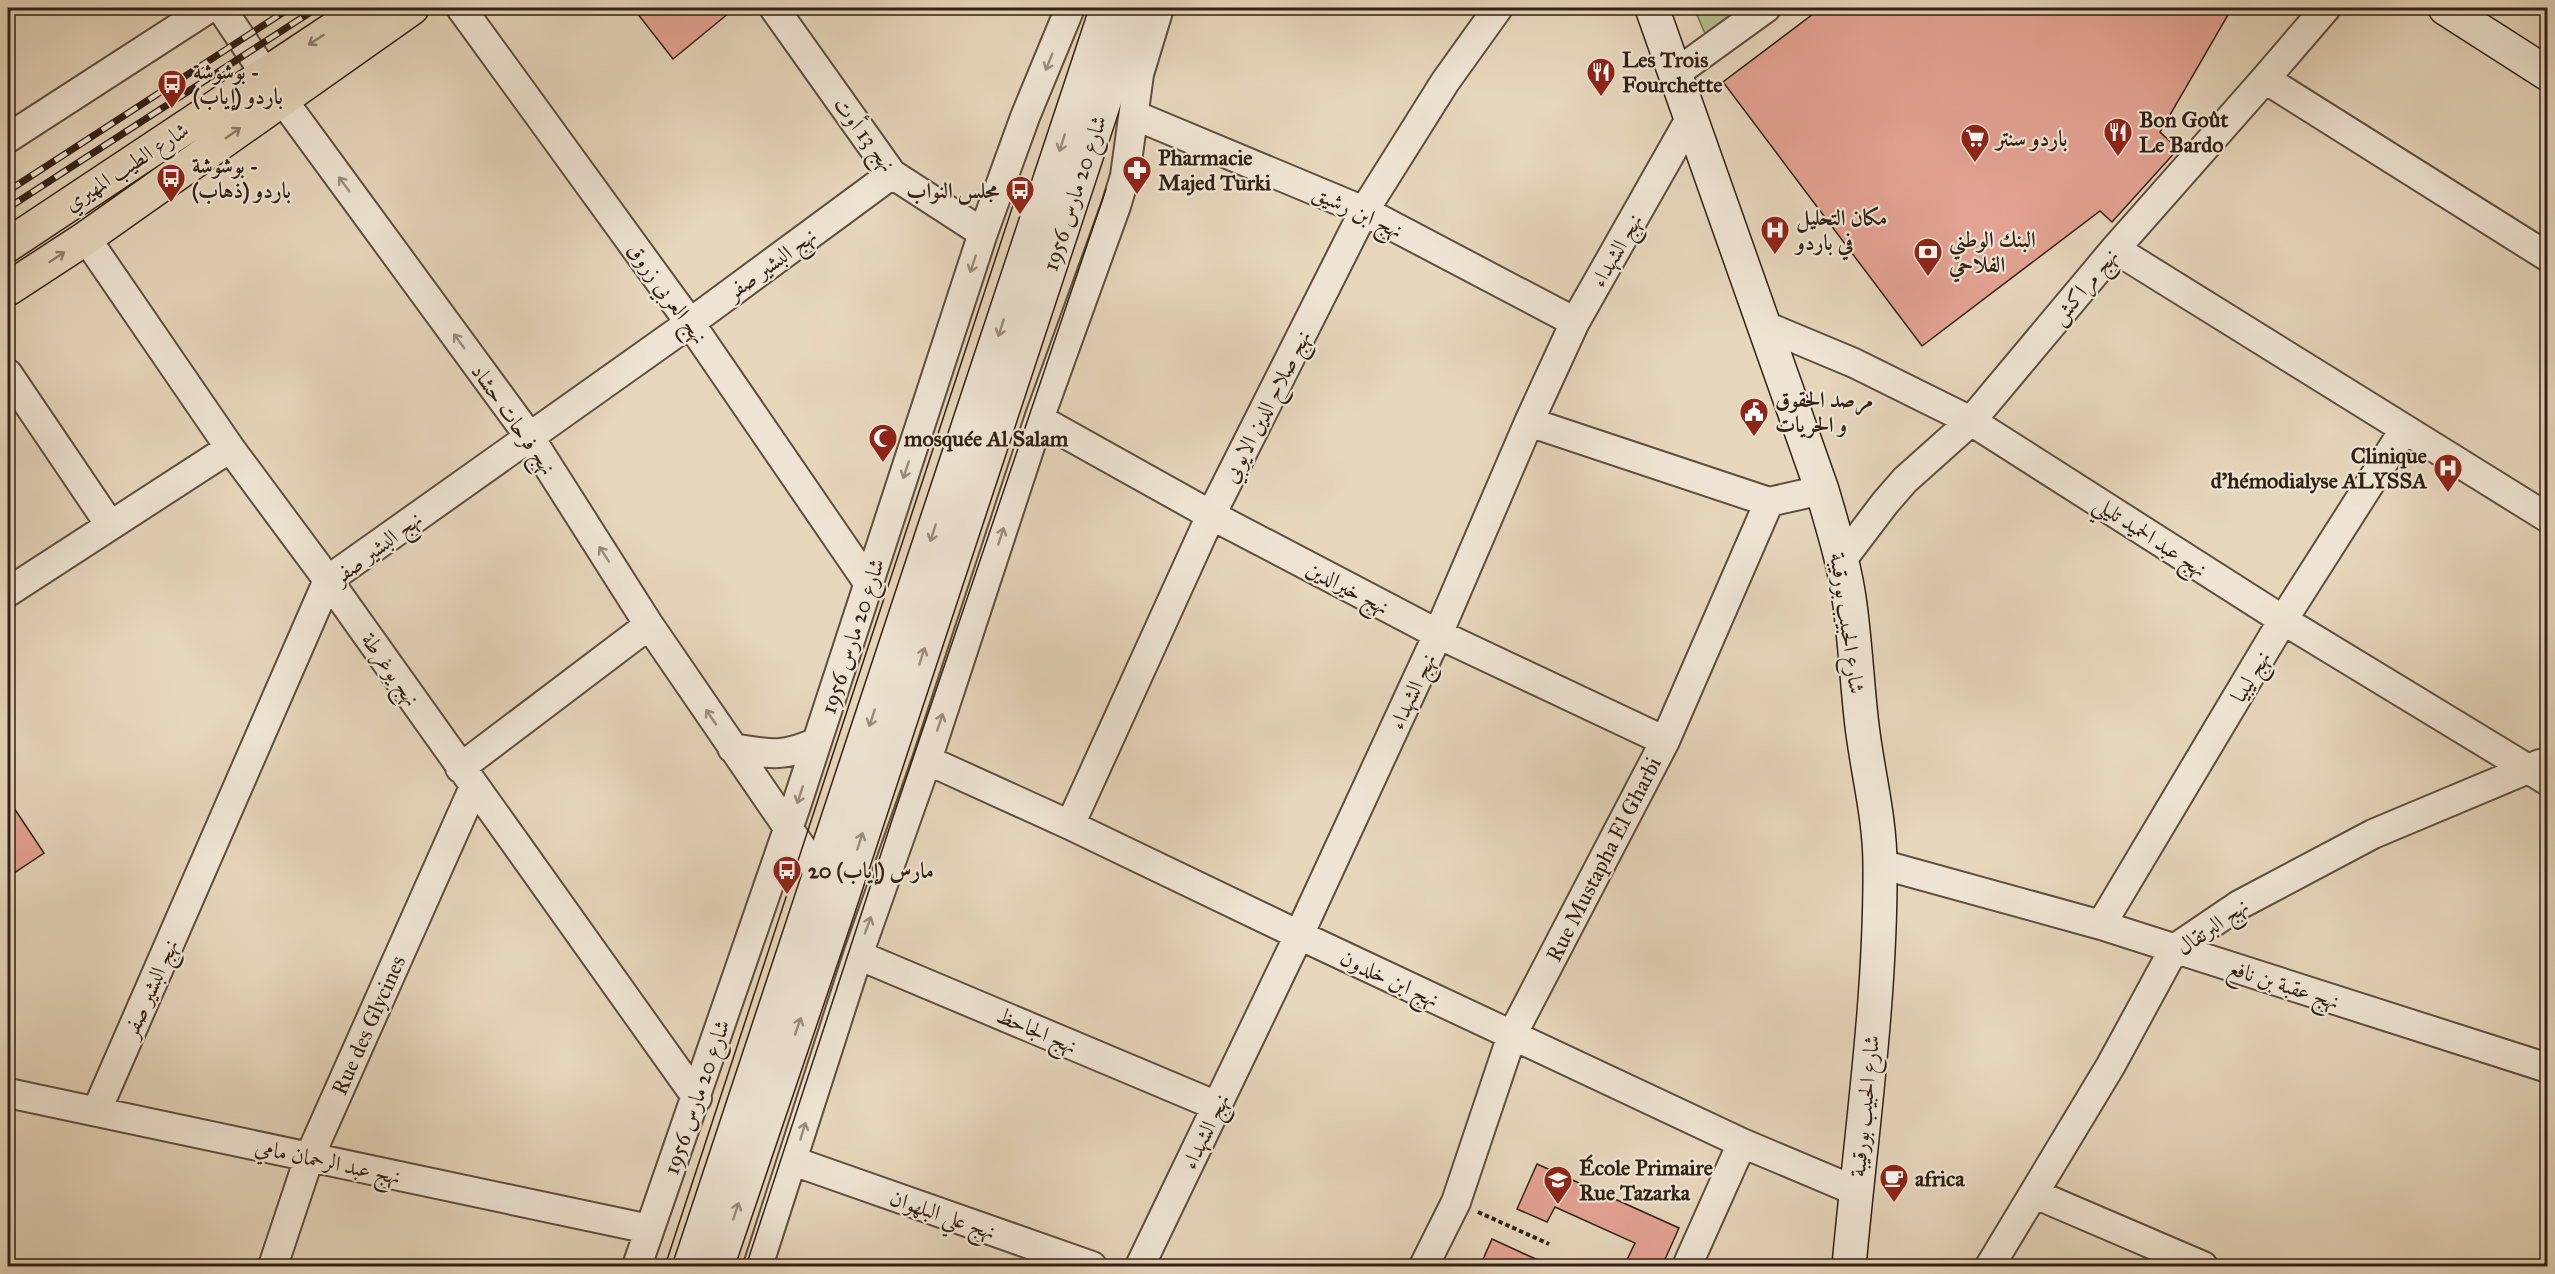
<svg xmlns="http://www.w3.org/2000/svg" width="2555" height="1274" viewBox="0 0 2555 1274" font-family="'IM FELL Great Primer',Amiri,serif">
<style>
.green{fill:#b4be91;stroke:#737052;stroke-width:1.5}
.building{fill:#e3a293;stroke:#322114;stroke-width:1.5}
.lines{fill:none;stroke-linecap:round;stroke-linejoin:round}
.street-casing{stroke:#5f4e3e;stroke-width:32}
.secondary-casing{stroke:#322114;stroke-width:36}
.primary-casing{stroke:#322114;stroke-width:36}
.path{stroke:#322114;stroke-width:4;stroke-dasharray:4.5 3;stroke-linecap:butt}
.street{stroke:#efe4d3;stroke-width:28}
.secondary{stroke:#efe4d3;stroke-width:33}
.primary{stroke:#e6d6bc;stroke-width:33}
.tram{stroke:#322114;stroke-width:1.5}
.rail-casing{stroke:#322114;stroke-width:7}
.rail{stroke:#efe4d3;stroke-width:4.5;stroke-dasharray:14;stroke-linecap:butt}
.oneway{stroke:#8c7c68}
.oneway2{stroke:#9a8c7d}
.labels{text-anchor:middle;stroke-width:4.5;stroke-linejoin:round;paint-order:stroke}
.poi-label{font-size:22px;font-weight:bold;fill:#322114;stroke:#efe4d3;text-anchor:start}
.street-label{font-size:22px;fill:#322114;stroke:#efe4d3}
</style>
<rect width="100%" height="100%" fill="#e6d6bc"/>
<filter id="stains"><feTurbulence type="fractalNoise" baseFrequency=".00333" numOctaves="4"/><feColorMatrix values="0 0 0 0 .2 0 0 0 0 .09 0 0 0 0 .02 0 0 0 .5 -.17"/></filter>
<radialGradient id="worn" r=".72"><stop offset=".6" stop-color="#630" stop-opacity="0"/><stop offset="1" stop-color="#630" stop-opacity=".3"/></radialGradient>
<!-- green -->
<path class="green" d="M1694,8H1742L1706,36Z"/>
<!-- building -->
<path class="building" d="M633,8H735L673,59Z
M1821,8H2232L2160,132L2178,149L2112,222L2100,211L1922,346L1723,82Z
M8,799L44,853L8,877Z
M1537,1164L1679,1228L1662,1266H1624L1635,1243L1555,1207L1547,1222L1517,1209Z
M1492,1239L1551,1266H1480Z"/>
<g class="lines">
<!-- street casing -->
<g class="street-casing">
<path id="street" d="M221,8L282,99L529,436L649,625L830,889
M461,8L690,323L869,584
M774,8L892,174L983,233
M1676,73L1766,8
M2265,79L2548,257
M1134,115L1364,211L1575,322
M8,138L209,8
M86,238L230,448L328,580L697,1098
M2115,249L2548,518
M1763,325L1854,363L1971,421L2283,620L2548,781
M8,374L110,525
M1039,419L1211,515L1438,634L1665,741
M1529,422L1769,502
M1841,561L1885,503L1905,480L1971,421L2115,249L2265,79L2326,8
M8,592L230,448
M732,748C769,754 782,758 817,742
M927,760L1070,825L1299,935L1742,1143L1856,1191
M460,768L649,625
M1070,825L1211,515L1364,211L1445,82L1498,8
M1880,864L2101,925L2548,1068
M2101,925L2283,620L2404,430
M858,955L1217,1106
M8,1093L649,1229
M97,1110L328,580L690,323L892,174
M793,1161L1092,1266
M2035,1194L2203,1266
M273,1266L309,1158L474,787
M637,1266L797,803L983,233L1025,117L1070,8
M758,1266L858,955L927,760L1039,419L1116,206L1125,176L1139,74L1159,8
M1140,1266L1299,935L1438,634L1529,422L1575,322L1690,119
M1424,1266L1456,1202L1512,1035L1665,741L1769,502L1822,490
M1687,1266L1742,1143
M1990,1266L2111,1065L2174,949L2239,905L2373,834L2540,764"/>
</g>
<!-- secondary casing -->
<g class="secondary-casing">
<path id="secondary" d="M1652,8L1822,490C1833,528 1845,566 1850,605C1855,642 1857,680 1861,717C1866,767 1880,815 1880,865C1881,999 1861,1133 1849,1266
M2445,8L2548,74
M690,1266L1107,8
M717,1266L840,903L1135,8"/>
</g>
<!-- primary casing -->
<g class="primary-casing">
<path id="primary" d="M8,245L365,8
M8,289L86,238L412,8"/>
</g>
<!-- path -->
<path class="path" d="M1478,1212L1549,1244"/>
<!-- street -->
<use href="#street" class="street"/>
<!-- secondary -->
<use href="#secondary" class="secondary"/>
<!-- primary -->
<use href="#primary" class="primary"/>
<!-- tram -->
<path class="tram" d="M665,1266L1017,193
M746,1266L893,817L1106,189"/>
<!-- rail casing -->
<g class="rail-casing">
<path id="rail" d="M8,191L290,8
M8,208L317,8"/>
</g>
<!-- rail -->
<use href="#rail" class="rail"/>
</g>
<!-- one-way arrows -->
<defs><path id="oneway-shaft" d="M-6 0H5M1.5-3L5.5 0L1.5 3" fill="none" stroke-width="1.6" stroke-linecap="round" stroke-linejoin="round" transform="scale(1.5)"/></defs>
<g class="oneway">
<use href="#oneway-shaft" transform="translate(316 40) rotate(147)"/>
<use href="#oneway-shaft" transform="translate(233 133) rotate(-35)"/>
<use href="#oneway-shaft" transform="translate(57 257) rotate(-33)"/>
</g>
<g class="oneway2">
<use href="#oneway-shaft" transform="translate(1049 62) rotate(112)"/>
<use href="#oneway-shaft" transform="translate(1062 143) rotate(108)"/>
<use href="#oneway-shaft" transform="translate(344 184) rotate(-126)"/>
<use href="#oneway-shaft" transform="translate(973 264) rotate(108)"/>
<use href="#oneway-shaft" transform="translate(1001 328) rotate(108)"/>
<use href="#oneway-shaft" transform="translate(459 341) rotate(-126)"/>
<use href="#oneway-shaft" transform="translate(906 470) rotate(108)"/>
<use href="#oneway-shaft" transform="translate(933 533) rotate(108)"/>
<use href="#oneway-shaft" transform="translate(1001 536) rotate(-72)"/>
<use href="#oneway-shaft" transform="translate(604 554) rotate(-123)"/>
<use href="#oneway-shaft" transform="translate(922 656) rotate(-72)"/>
<use href="#oneway-shaft" transform="translate(711 717) rotate(-124)"/>
<use href="#oneway-shaft" transform="translate(872 718) rotate(108)"/>
<use href="#oneway-shaft" transform="translate(940 722) rotate(-72)"/>
<use href="#oneway-shaft" transform="translate(800 795) rotate(108)"/>
<use href="#oneway-shaft" transform="translate(860 841) rotate(-72)"/>
<use href="#oneway-shaft" transform="translate(868 925) rotate(-70)"/>
<use href="#oneway-shaft" transform="translate(798 1026) rotate(-71)"/>
<use href="#oneway-shaft" transform="translate(803 1131) rotate(-73)"/>
<use href="#oneway-shaft" transform="translate(736 1211) rotate(-72)"/>
</g>
<!-- icons -->
<defs>
<g id="restaurant-pin" transform="scale(1.5)"><path d="M0 17L-7.5 6A9.5 9.5 0 1 1 7.5 6Z" fill="#8f2418" stroke="#efe4d3"/><path d="M-5-6h1v4h1v-4h1v4h1v-4h1v5L-1.5 .5V6h-2V.5L-5-1ZM5-6V6H3V1.5H1.5Q1.5-4 5-6Z" fill="#fff"/></g>
<g id="bus-pin" transform="scale(1.5)"><path d="M0 17L-7.5 6A9.5 9.5 0 1 1 7.5 6Z" fill="#8f2418" stroke="#efe4d3"/><path d="M-5-6H5V4H4V6H2V4H-2V6H-4V4H-5ZM-3.5-4V0h7V-4ZM-3.5 1.2v1.5H-2V1.2ZM2 1.2v1.5H3.5V1.2Z" fill="#fff"/></g>
<g id="supermarket-pin" transform="scale(1.5)"><path d="M0 17L-7.5 6A9.5 9.5 0 1 1 7.5 6Z" fill="#8f2418" stroke="#efe4d3"/><path d="M-6-5.5h2.5l.6 2H6L4.5 2H-2.5L-4.4-4H-6ZM-1.5 3.2a1.3 1.3 0 1 0 .1 0ZM3 3.2a1.3 1.3 0 1 0 .1 0Z" fill="#fff"/></g>
<g id="pharmacy-pin" transform="scale(1.5)"><path d="M0 17L-7.5 6A9.5 9.5 0 1 1 7.5 6Z" fill="#8f2418" stroke="#efe4d3"/><path d="M-2-6h4v4h4v4h-4v4h-4v-4h-4v-4h4Z" fill="#fff"/></g>
<g id="hospital-pin" transform="scale(1.5)"><path d="M0 17L-7.5 6A9.5 9.5 0 1 1 7.5 6Z" fill="#8f2418" stroke="#efe4d3"/><path d="M-5-5h3v3.5h4V-5h3V5h-3V1.5h-4V5h-3Z" fill="#fff"/></g>
<g id="bank-pin" transform="scale(1.5)"><path d="M0 17L-7.5 6A9.5 9.5 0 1 1 7.5 6Z" fill="#8f2418" stroke="#efe4d3"/><path d="M-6-4H6V4H-6ZM0-2.3a2.3 2.3 0 1 0 0 4.6a2.3 2.3 0 1 0 0-4.6Z" fill="#fff"/></g>
<g id="civic-pin" transform="scale(1.5)"><path d="M0 17L-7.5 6A9.5 9.5 0 1 1 7.5 6Z" fill="#8f2418" stroke="#efe4d3"/><path d="M-.6-6.5H3V-4.5H.6V-3L4-1V1h2V6H-6V1h2V-1L-.6-3ZM-1.2 2.5V6h2.4V2.5Z" fill="#fff"/></g>
<g id="mosque-pin" transform="scale(1.5)"><path d="M0 17L-7.5 6A9.5 9.5 0 1 1 7.5 6Z" fill="#8f2418" stroke="#efe4d3"/><path d="M3.5-4.9A6 6 0 1 0 3.5 4.9A5 5 0 1 1 3.5-4.9Z" fill="#fff"/></g>
<g id="cafe-pin" transform="scale(1.5)"><path d="M0 17L-7.5 6A9.5 9.5 0 1 1 7.5 6Z" fill="#8f2418" stroke="#efe4d3"/><path d="M-5.5-4.5H6V0H3Q3 3.5 0 3.5H-2.5Q-5.5 3.5-5.5 0ZM3-3.2v2h1.7v-2ZM-6 4.5H4V6H-6Z" fill="#fff"/></g>
<g id="school-pin" transform="scale(1.5)"><path d="M0 17L-7.5 6A9.5 9.5 0 1 1 7.5 6Z" fill="#8f2418" stroke="#efe4d3"/><path d="M0-5L7-2L0 1L-7-2ZM-4 1L0 2.5L4 1V4Q0 6-4 4Z" fill="#fff"/></g>
</defs>
<g fill-rule="evenodd">
<use href="#restaurant-pin" x="1601" y="72"/>
<use href="#bus-pin" x="172" y="84"/>
<use href="#restaurant-pin" x="2118" y="132"/>
<use href="#supermarket-pin" x="1975" y="138"/>
<use href="#pharmacy-pin" x="1137" y="170"/>
<use href="#bus-pin" x="171" y="178"/>
<use href="#bus-pin" x="1020" y="190"/>
<use href="#hospital-pin" x="1775" y="230"/>
<use href="#bank-pin" x="1928" y="252"/>
<use href="#civic-pin" x="1754" y="412"/>
<use href="#mosque-pin" x="883" y="438"/>
<use href="#hospital-pin" x="2448" y="468"/>
<use href="#bus-pin" x="787" y="870"/>
<use href="#cafe-pin" x="1894" y="1178"/>
<use href="#school-pin" x="1558" y="1180"/>
</g>
<g class="labels">
<!-- poi labels -->
<g class="poi-label">
<text x="1622" y="67">Les Trois<tspan x="1622" dy="25">Fourchette</tspan></text>
<text x="193" y="79">بوشوشة -<tspan x="193" dy="25">باردو (إياب)</tspan></text>
<text x="2139" y="127">Bon Goût<tspan x="2139" dy="25">Le Bardo</tspan></text>
<text x="1996" y="146">باردو سنتر</text>
<text x="1158" y="165">Pharmacie<tspan x="1158" dy="25">Majed Turki</tspan></text>
<text x="192" y="173">بوشوشة -<tspan x="192" dy="25">باردو (ذهاب)</tspan></text>
<text x="999" y="198" text-anchor="end">مجلس النواب</text>
<text x="1796" y="225">مكان التحليل<tspan x="1796" dy="25">في باردو</tspan></text>
<text x="1949" y="247">البنك الوطني<tspan x="1949" dy="25">الفلاحي</tspan></text>
<text x="1775" y="407">مرصد الحقوق<tspan x="1775" dy="25">و الحريات</tspan></text>
<text x="904" y="446">mosquée Al Salam</text>
<text x="2427" y="463" text-anchor="end">Clinique<tspan x="2427" dy="25">d'hémodialyse ALYSSA</tspan></text>
<text x="808" y="878">20 مارس (إياب)</text>
<text x="1579" y="1175">École Primaire<tspan x="1579" dy="25">Rue Tazarka</tspan></text>
<text x="1915" y="1186">africa</text>
</g>
<!-- street labels -->
<g class="street-label">
<text transform="translate(865 134) rotate(53)" y="8">نهج 13 أوت</text>
<text transform="translate(126 166) rotate(-33)" y="8">شارع الطيب المهيري</text>
<text transform="translate(1074 193) rotate(-72)" y="8">شارع 20 مارس 1956</text>
<text transform="translate(1358 211) rotate(25)" y="8">نهج ابن رشيق</text>
<text transform="translate(1616 250) rotate(-60)" y="8">نهج الشهداء</text>
<text transform="translate(771 263) rotate(-36)" y="8">نهج البشير صفر</text>
<text transform="translate(2084 286) rotate(-50)" y="8">نهج مراكش</text>
<text transform="translate(668 293) rotate(54)" y="8">نهج العربي زروق</text>
<text transform="translate(1266 406) rotate(-63)" y="8">نهج صلاح الدين الايوبي</text>
<text transform="translate(514 419) rotate(55)" y="8">نهج فرحات حشاد</text>
<text transform="translate(2151 536) rotate(33)" y="8">نهج عبد الحميد تليلي</text>
<text transform="translate(377 547) rotate(-37)" y="8">نهج البشير صفر</text>
<text transform="translate(1348 587) rotate(28)" y="8">نهج خيرالدين</text>
<text transform="translate(1848 623) rotate(82)" y="8">شارع الحبيب بورقيبة</text>
<text transform="translate(852 636) rotate(-72)" y="8">شارع 20 مارس 1956</text>
<text transform="translate(391 669) rotate(55)" y="8">نهج يوغرطة</text>
<text transform="translate(2250 676) rotate(-59)" y="8">نهج ليبيا</text>
<text transform="translate(1412 691) rotate(-65)" y="8">نهج الشهداء</text>
<text transform="translate(1603 859) rotate(-63)" y="8">Rue Mustapha El Gharbi</text>
<text transform="translate(2212 926) rotate(-35)" y="8">نهج البرتقال</text>
<text transform="translate(1390 978) rotate(25)" y="8">نهج ابن خلدون</text>
<text transform="translate(2284 984) rotate(18)" y="8">نهج عقبة بن نافع</text>
<text transform="translate(150 988) rotate(-66)" y="8">نهج البشير صفر</text>
<text transform="translate(368 1025) rotate(-66)" y="8">Rue des Glycines</text>
<text transform="translate(1037 1030) rotate(23)" y="8">نهج الجاحظ</text>
<text transform="translate(696 1097) rotate(-71)" y="8">شارع 20 مارس 1956</text>
<text transform="translate(1864 1106) rotate(-84)" y="8">شارع الحبيب بورقيبة</text>
<text transform="translate(1205 1131) rotate(-64)" y="8">نهج الشهداء</text>
<text transform="translate(328 1161) rotate(12)" y="8">نهج عبد الرحمان مامي</text>
<text transform="translate(943 1214) rotate(19)" y="8">نهج علي البلهوان</text>
</g>
</g>
<!-- margin -->
<rect width="2555" height="1274" fill="none" stroke="#e6d6bc" stroke-width="30"/>
<rect x="9" y="9" width="2537" height="1256" fill="none" stroke="#322114" stroke-width="3"/>
<rect x="15" y="15" width="2525" height="1244" fill="none" stroke="#322114" stroke-width="1.5"/>
<rect width="100%" height="100%" filter="url(#stains)"/>
<rect width="100%" height="100%" fill="url(#worn)"/>
</svg>
